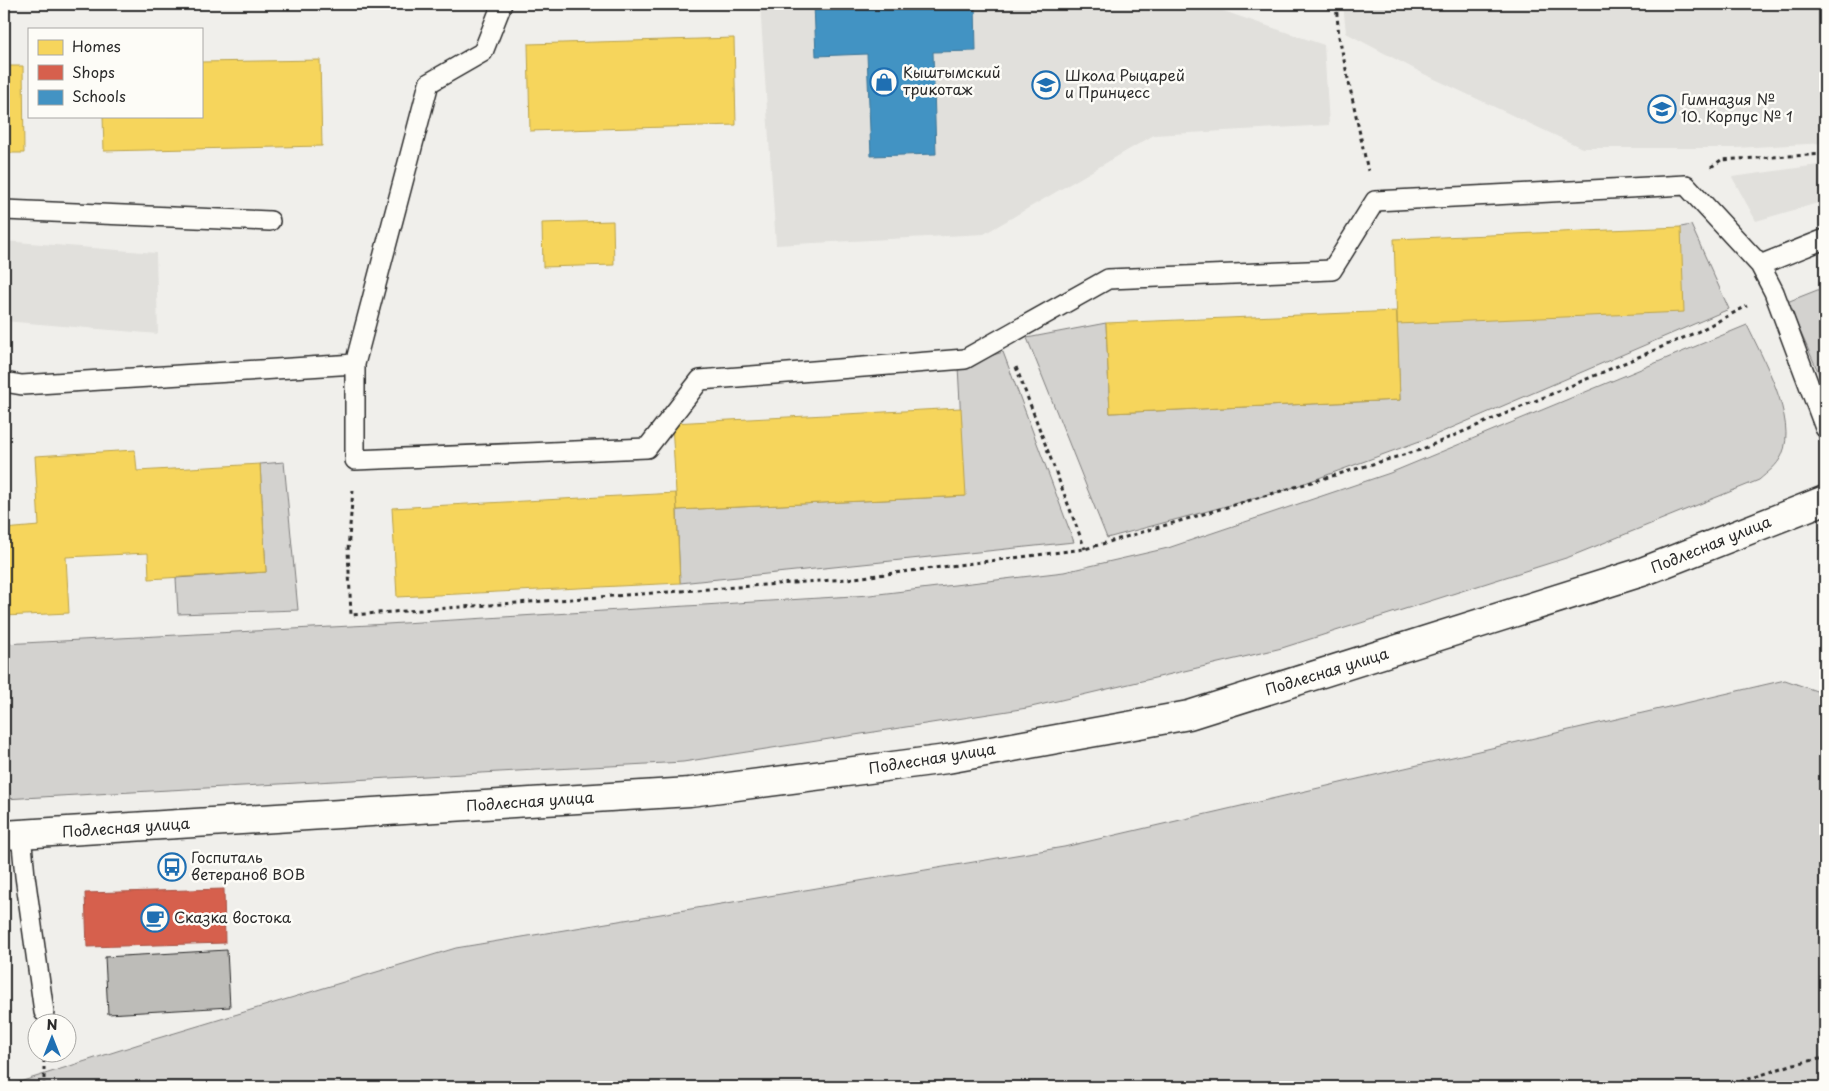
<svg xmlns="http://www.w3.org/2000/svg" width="1829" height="1091" viewBox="0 0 1829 1091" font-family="'Playpen Sans',sans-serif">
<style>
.built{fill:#e1e0dc}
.green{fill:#d3d2cf;stroke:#7f7e7d}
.homes{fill:#f6d55c;stroke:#b9a24d}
.shops{fill:#d6604d;stroke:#a35043}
.schools{fill:#4393c3;stroke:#3c7495}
.building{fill:#bdbcb8;stroke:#2b2b2b}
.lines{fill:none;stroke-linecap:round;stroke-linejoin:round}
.service-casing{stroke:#2b2b2b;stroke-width:22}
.secondary-casing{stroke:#2b2b2b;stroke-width:31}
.path{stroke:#2b2b2b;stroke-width:3;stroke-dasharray:4 4;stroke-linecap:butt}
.service{stroke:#fdfcf7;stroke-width:19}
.secondary{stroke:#fdfcf7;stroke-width:28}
.labels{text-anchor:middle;stroke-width:5;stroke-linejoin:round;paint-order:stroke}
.poi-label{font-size:15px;fill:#2b2b2b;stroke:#fdfcf7;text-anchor:start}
.street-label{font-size:15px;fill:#2b2b2b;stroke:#fdfcf7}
</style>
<rect width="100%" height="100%" fill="#f0efeb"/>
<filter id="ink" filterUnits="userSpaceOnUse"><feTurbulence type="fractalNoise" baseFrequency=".02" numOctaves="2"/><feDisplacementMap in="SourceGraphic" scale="10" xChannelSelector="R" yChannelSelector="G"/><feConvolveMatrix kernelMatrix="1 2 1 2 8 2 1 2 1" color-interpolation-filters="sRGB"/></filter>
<g filter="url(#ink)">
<!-- built -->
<path class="built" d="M760,4H1203L1324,45L1329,125L1154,135L984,234L776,245Z
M1343,4H1825V143L1735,148H1582L1424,74L1346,33Z
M1825,164V201L1756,221L1732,177Z
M4,241L156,253L158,334L4,321Z"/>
<!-- green -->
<path class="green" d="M1691,225L1729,309L1428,438L1286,490L1107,538L1027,338L1106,323L1110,413L1400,400L1397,324L1681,227Z
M1825,287V387L1787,302Z
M1747,325C1762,357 1798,420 1782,455C1777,466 1768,472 1759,480L1569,557L1282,648L1027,708L683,762L4,799V644L370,625L870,595L1064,572L1168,548L1390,473Z
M1003,352L1074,542L680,583L677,510L965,496L958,366Z
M284,462L298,610L178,614L176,578L266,572L260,464Z
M1785,680L1825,694V1087H4L155,1039L456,948L1064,847Z"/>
<!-- homes -->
<path class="homes" d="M734,38L736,125L530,131L528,44Z
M320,60L322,146L104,151L103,116H201V62Z
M4,66H23L24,153H4Z
M613,221L614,265L543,267L542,223Z
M1681,227L1684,312L1397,324L1394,239Z
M1397,311L1400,400L1110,413L1106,323Z
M961,408L966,496L677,510L672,423Z
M135,450L137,471L260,464L266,572L149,579L148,553L66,557L69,613L4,616V529L39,526L35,456Z
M676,493L680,583L397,597L392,508Z"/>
<!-- shops -->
<path class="shops" d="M224,889L225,943L87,947L85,893Z"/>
<!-- schools -->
<path class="schools" d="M814,4H975L976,51L933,52L936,154L871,156L867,54L816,56Z"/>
<!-- building -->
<path class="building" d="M227,950L230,1007L108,1014L105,957Z"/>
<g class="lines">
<!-- service casing -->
<g class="service-casing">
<path id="service" d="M502,4L483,52L429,83L355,364V460L647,448L700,380L965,359L1108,279L1332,270L1375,201L1686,185L1760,265
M4,210L270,221
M1825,239L1760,265L1774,292L1825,428
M4,382L22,385L355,364
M21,834L25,876L44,1012"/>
</g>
<!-- secondary casing -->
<g class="secondary-casing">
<path id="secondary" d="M4,835L690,792L947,759L1189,715L1642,572L1825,500"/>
</g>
<!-- path -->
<path class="path" d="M1336,4L1339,37L1368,171
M1711,167L1721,160L1825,154
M1016,367L1085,549
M353,490L348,550L351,615L847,579L1085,549L1420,450L1697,332L1747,306
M44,1087V1054
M1725,1087L1794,1064L1825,1058"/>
<!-- service -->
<use href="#service" class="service"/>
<!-- secondary -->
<use href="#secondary" class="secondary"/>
</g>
</g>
<!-- icons -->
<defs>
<g id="shop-ring" transform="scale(1.4375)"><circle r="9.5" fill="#fdfcf7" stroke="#1f6fb2" stroke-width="1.5"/><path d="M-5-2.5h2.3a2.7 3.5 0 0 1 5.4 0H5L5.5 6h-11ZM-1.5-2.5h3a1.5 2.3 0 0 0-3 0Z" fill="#1f6fb2"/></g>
<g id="school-ring" transform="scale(1.4375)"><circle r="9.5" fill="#fdfcf7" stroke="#1f6fb2" stroke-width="1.5"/><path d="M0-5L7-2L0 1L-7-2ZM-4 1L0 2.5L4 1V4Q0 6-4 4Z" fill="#1f6fb2"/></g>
<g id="bus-ring" transform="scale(1.4375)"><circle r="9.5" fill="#fdfcf7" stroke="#1f6fb2" stroke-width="1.5"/><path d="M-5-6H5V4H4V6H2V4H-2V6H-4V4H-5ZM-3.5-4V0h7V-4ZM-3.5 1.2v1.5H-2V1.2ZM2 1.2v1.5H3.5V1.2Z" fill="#1f6fb2"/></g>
<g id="cafe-ring" transform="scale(1.4375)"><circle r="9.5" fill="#fdfcf7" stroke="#1f6fb2" stroke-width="1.5"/><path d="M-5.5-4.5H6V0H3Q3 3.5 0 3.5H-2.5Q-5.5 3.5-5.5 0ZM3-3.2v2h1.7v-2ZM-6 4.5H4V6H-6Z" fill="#1f6fb2"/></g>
</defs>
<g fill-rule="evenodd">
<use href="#shop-ring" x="884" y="82"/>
<use href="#school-ring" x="1046" y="85"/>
<use href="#school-ring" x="1662" y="109"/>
<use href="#bus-ring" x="172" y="867"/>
<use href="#cafe-ring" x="155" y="918"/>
</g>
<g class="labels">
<!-- poi labels -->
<g class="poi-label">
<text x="903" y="78">Кыштымский<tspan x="903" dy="17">трикотаж</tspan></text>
<text x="1065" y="81">Школа Рыцарей<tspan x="1065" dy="17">и Принцесс</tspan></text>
<text x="1681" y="105">Гимназия №<tspan x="1681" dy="17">10. Корпус № 1</tspan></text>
<text x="191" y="863">Госпиталь<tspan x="191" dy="17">ветеранов ВОВ</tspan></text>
<text x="174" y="923">Сказка востока</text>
</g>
<!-- street labels -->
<g class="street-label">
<text transform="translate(1711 545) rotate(-22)" y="5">Подлесная улица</text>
<text transform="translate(1327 672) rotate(-17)" y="5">Подлесная улица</text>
<text transform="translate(932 759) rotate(-9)" y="5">Подлесная улица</text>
<text transform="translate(530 802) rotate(-4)" y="5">Подлесная улица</text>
<text transform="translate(126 828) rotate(-4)" y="5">Подлесная улица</text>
</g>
</g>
<!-- margin -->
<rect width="1829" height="1091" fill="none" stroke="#fdfcf7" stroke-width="20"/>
<rect x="10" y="10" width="1809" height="1071" fill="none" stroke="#2b2b2b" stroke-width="2" filter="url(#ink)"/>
<!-- legend -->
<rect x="28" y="28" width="175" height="90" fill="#fdfcf7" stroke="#a9a8a5"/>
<rect x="38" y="40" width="25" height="15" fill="#f6d55c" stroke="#a9a8a5"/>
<text x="72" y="52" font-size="15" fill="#2b2b2b">Homes</text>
<rect x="38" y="65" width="25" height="15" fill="#d6604d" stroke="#a9a8a5"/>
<text x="72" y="78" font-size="15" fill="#2b2b2b">Shops</text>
<rect x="38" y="90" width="25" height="15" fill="#4393c3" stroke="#a9a8a5"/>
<text x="72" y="102" font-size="15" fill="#2b2b2b">Schools</text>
<!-- north arrow -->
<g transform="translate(52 1038)"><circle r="24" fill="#fdfcf7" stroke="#a9a8a5"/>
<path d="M0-4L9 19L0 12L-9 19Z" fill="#1f6fb2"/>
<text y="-8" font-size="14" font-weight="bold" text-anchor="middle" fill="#2b2b2b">N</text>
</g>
</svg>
